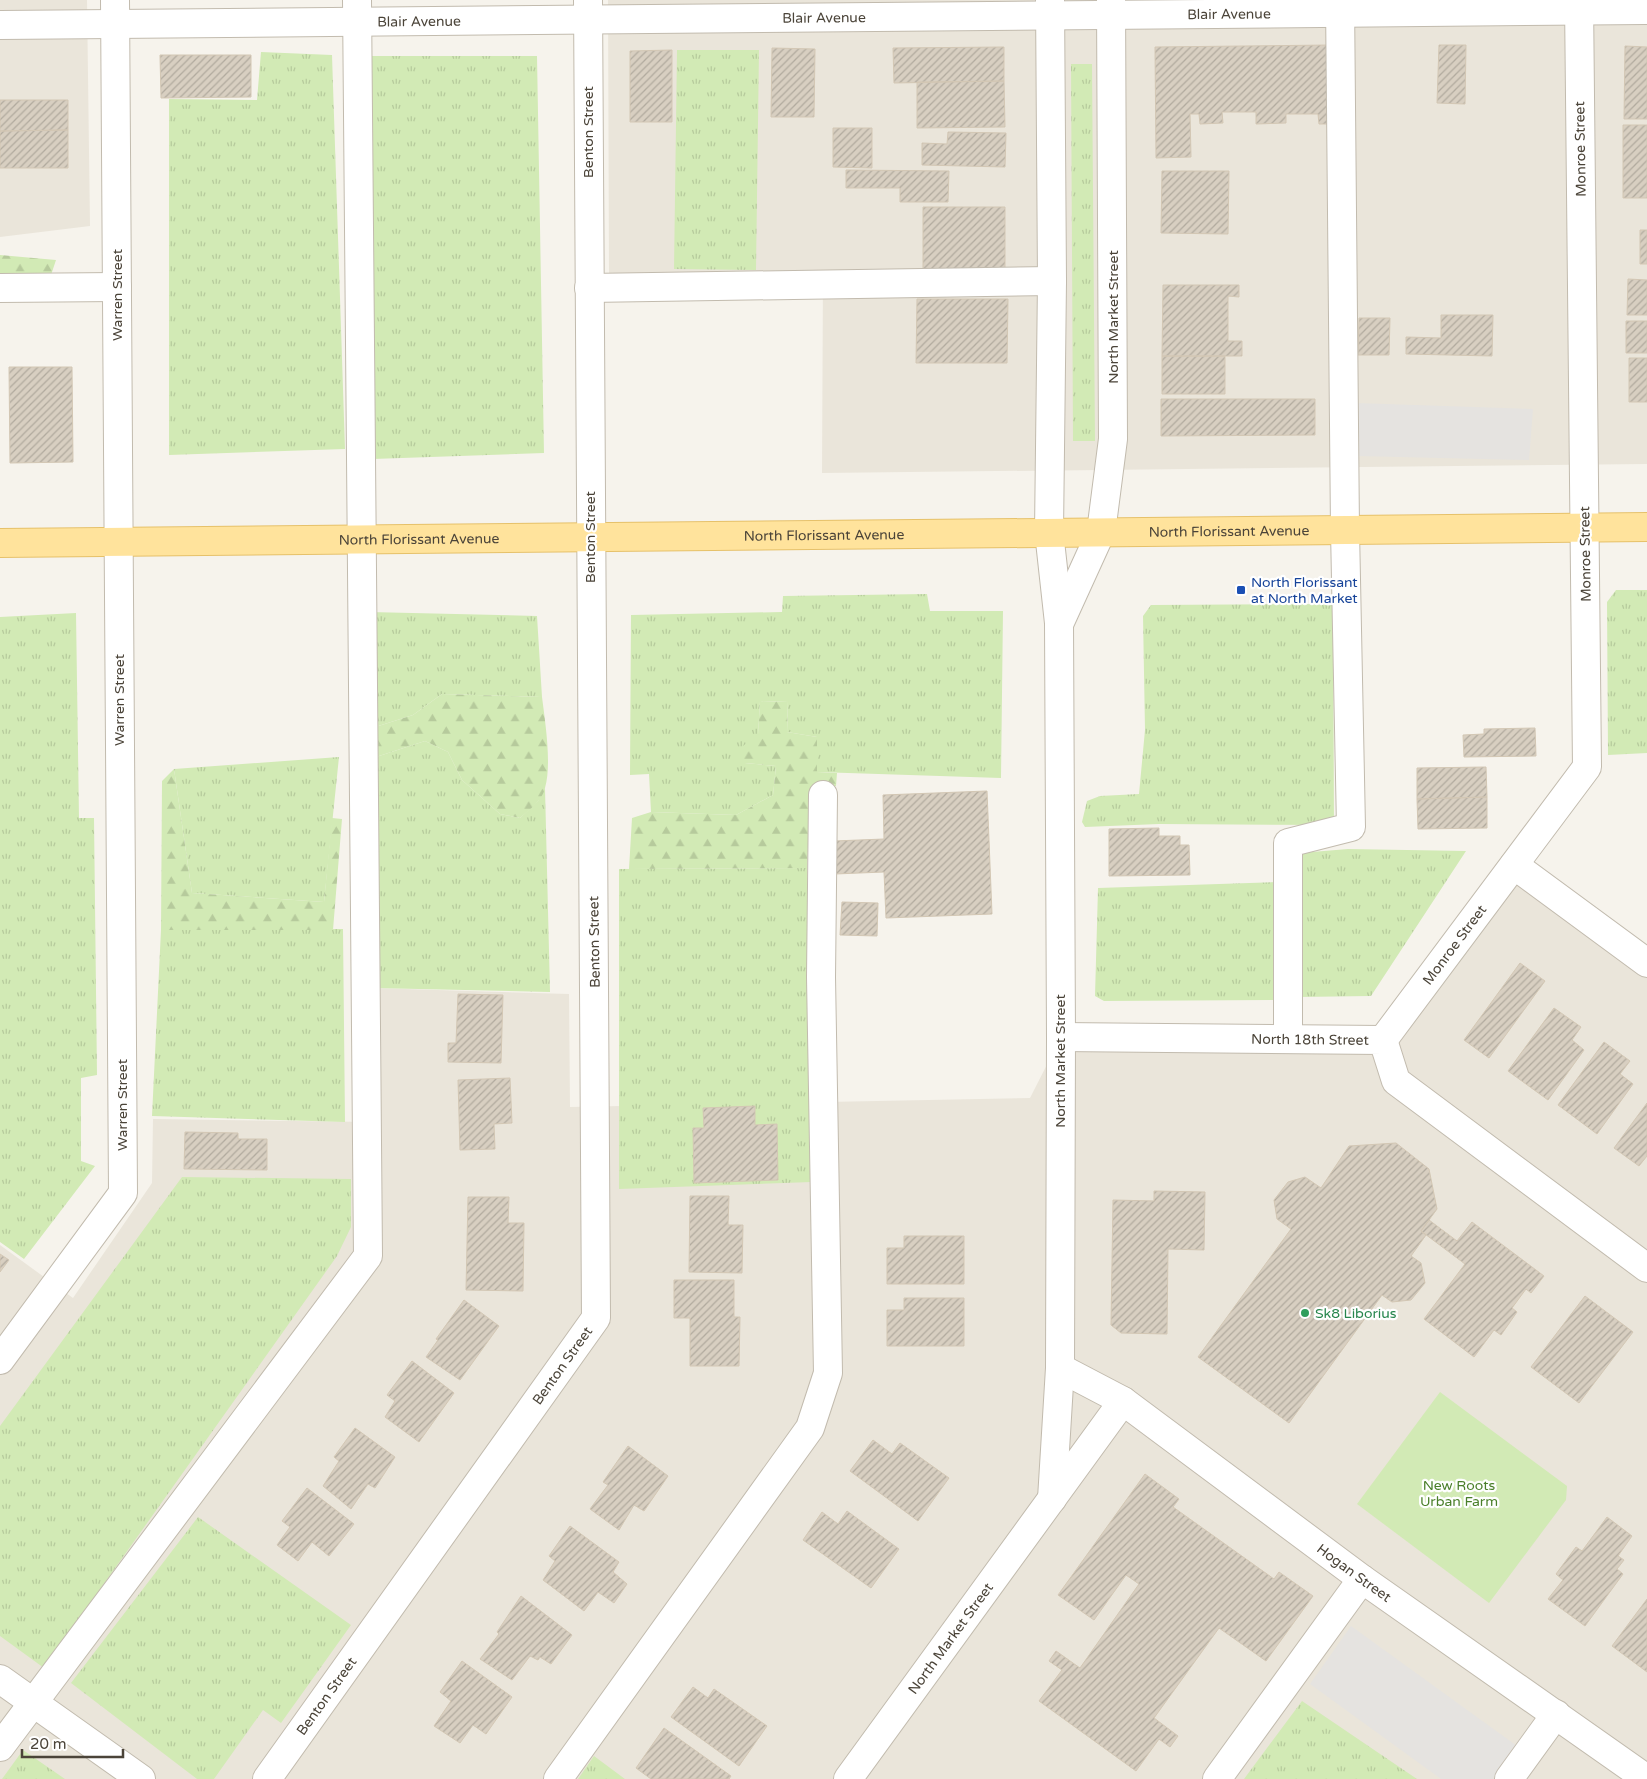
<svg xmlns="http://www.w3.org/2000/svg" width="1647" height="1779" viewBox="0 0 1647 1779" font-family="'Varela Round',sans-serif">
<style>
.residential{fill:#eae5da}
.grass{fill:url(#grass-tufts)}
.forest{fill:url(#forest-firs)}
.garden{fill:#d2eab5}
.parking{fill:#e5e3e0}
.building{fill:url(#building-hatch);stroke:#d3c7b4}
.lines{fill:none;stroke-linecap:round;stroke-linejoin:round}
.minor-casing{stroke:#c2bbae;stroke-width:30}
.major-casing{stroke:#e6c16a;stroke-width:30}
.minor{stroke:#fff;stroke-width:28}
.major{stroke:#ffe39c;stroke-width:28}
.transit-dot{fill:#1a4fb4;stroke:#fff;stroke-width:2}
.leisure-dot{fill:#2e9e5b;stroke:#fff;stroke-width:2}
.labels{text-anchor:middle;stroke-width:4.5;stroke-linejoin:round;paint-order:stroke}
.street-label{font-size:14px;fill:#4b4439;stroke:#fff}
.transit-label{font-size:14px;fill:#164399;stroke:#fff;text-anchor:start}
.leisure-label{font-size:14px;fill:#27864d;stroke:#fff;text-anchor:start}
.park-label{font-size:14px;fill:#4a7f2a;stroke:#fff}
</style>
<defs>
<pattern id="grass-tufts" width="24" height="20" patternUnits="userSpaceOnUse" patternTransform="scale(1.25)"><rect width="24" height="20" fill="#d2eab5"/><path d="M3 7l-1-3M5 7V3M7 7l1-3M15 17l-1-3M17 17v-4M19 17l1-3" fill="none" stroke="#b6ca9c"/></pattern>
<pattern id="forest-firs" width="22" height="20" patternUnits="userSpaceOnUse" patternTransform="scale(1.25)"><rect width="22" height="20" fill="#d2eab5"/><path d="M5 1l3.5 6h-7zM16 11l3.5 6h-7z" fill="#b6ca9c"/></pattern>
<pattern id="building-hatch" width="6" height="6" patternUnits="userSpaceOnUse" patternTransform="scale(1.25)"><rect width="6" height="6" fill="#d8cfc1"/><path d="M-1 1l2-2M0 6l6-6M5 7l2-2" fill="none" stroke="#b1aa9e"/></pattern>
</defs>
<rect width="100%" height="100%" fill="#f6f3ec"/>
<!-- residential -->
<path class="residential" d="M0,0H87L90,226L0,237Z
M608,0H1647V464L822,473L823,273H609Z
M1514,865L1647,963V1779H0V1245L73,1298L152,1183L153,1119L373,1122V988L569,994L570,1107L1030,1098L1061,1037L1383,1040Z"/>
<!-- grass -->
<path class="grass" d="M677,50H759L756,270L674,269Z
M261,52L332,55L345,449L169,455V99L257,100Z
M368,56H537L544,453L373,459Z
M1071,64H1092L1095,441H1073Z
M1616,590H1647V753L1608,755L1607,602Z
M927,594L930,611H1003L1001,778L817,772V737L787,732L788,701L760,702L758,735L745,763L776,766L773,795L736,815L651,812L649,774L630,775L631,615L782,612L783,596Z
M1333,604L1334,825L1159,824L1085,827L1082,822L1087,801L1100,796L1139,794L1145,730L1143,616L1151,605Z
M369,612L537,616L542,697L442,694L413,715L369,729Z
M76,613L79,818H94L97,1075L81,1078V1161L95,1166L24,1259L0,1242V617Z
M425,741L448,752L462,780L500,814L520,818L538,801L545,788L550,992L373,988L376,757Z
M339,757L324,902L192,893L174,769Z
M1348,849L1466,851L1371,996L1298,997L1300,853Z
M807,868L812,1182L619,1189V869Z
M1278,882L1279,1000L1104,1001L1095,996L1098,888Z
M343,929L345,1122L152,1116L161,930Z
M182,1177L351,1179V1227L337,1256L44,1668L0,1636V1426Z
M198,1517L351,1625L281,1723L263,1710L214,1779H197L71,1683Z
M1302,1701L1417,1779H1244Z
M23,1750L65,1779H2Z
M594,1756L625,1779H578Z"/>
<!-- forest -->
<path class="forest" d="M0,255L56,260L48,284L0,282Z
M442,694L542,697C545,721 552,764 545,788C542,801 530,809 520,818L500,814L462,780L448,752L425,741L376,757L369,729L413,715Z
M788,701L787,732L817,737V772L837,773L836,786L815,787L810,801L807,868L629,869L632,818L651,812L736,815L773,795L776,766L745,763L738,750L758,734L760,702Z
M174,769L192,893L324,902L332,818L342,819L333,930H161L162,781Z"/>
<!-- garden -->
<path class="garden" d="M1440,1392L1567,1486L1566,1500L1489,1603L1357,1504Z"/>
<!-- parking -->
<path class="parking" d="M1355,403L1533,409L1529,460L1357,456Z
M1351,1626L1517,1746L1493,1779H1441L1310,1684Z"/>
<!-- building -->
<path class="building" d="M1331,45L1332,124H1319L1318,114H1286V123L1256,124V112H1222L1223,123L1200,124L1199,114H1190L1191,157L1156,158L1155,47Z
M1439,45H1466L1465,104L1437,103Z
M1625,46L1647,47V119H1624Z
M1004,47V81L894,83L893,48Z
M772,48L815,49L814,117H771Z
M672,50V122H630V51Z
M160,55H251V97L161,98Z
M1004,81L1005,127L917,128V82Z
M0,100H68V130L0,131Z
M1623,125H1647V198H1623Z
M833,128H872V168L833,167Z
M68,130V168H0V131Z
M948,132L1006,133L1005,167L922,165V143L947,144Z
M846,170L949,171L948,202H900V188H846Z
M1162,171H1229L1228,234L1161,233Z
M923,207H1005V269H923Z
M1640,230H1647V264H1640Z
M1628,279L1647,280V315H1627Z
M1163,285H1239V297L1228,296V341H1242V356H1162Z
M917,299H1008L1007,363H916Z
M1441,315H1493L1492,356L1406,354V337L1441,338Z
M1359,318H1390L1389,355H1358Z
M1626,321H1647V353H1626Z
M1162,356H1225V394H1162Z
M1629,358H1647V402H1629Z
M9,367H72L73,462L10,463Z
M1161,399H1315V435L1161,436Z
M1535,728L1536,756L1464,757L1463,735L1484,734V729Z
M1486,767L1487,797L1417,799V768Z
M987,791L992,914L886,918L884,872L835,874L834,841L884,839L883,795Z
M1487,797V828L1418,829L1417,799Z
M1159,828V836H1180V845H1189L1190,875L1109,876V829Z
M842,902L878,903L877,936L840,935Z
M1520,963L1545,981L1489,1058L1464,1040Z
M458,994L503,995L501,1063L448,1062V1043H456Z
M1554,1008L1581,1027L1572,1040L1584,1050L1548,1100L1508,1071Z
M1604,1042L1630,1061L1620,1074L1633,1084L1597,1134L1558,1105Z
M510,1078L512,1123L494,1124L495,1149L460,1150L458,1080Z
M1647,1103V1156L1639,1166L1614,1148Z
M755,1106V1125L777,1124L778,1180L694,1183L693,1128H704L703,1108Z
M185,1132L238,1133V1139H267V1170L184,1169Z
M1396,1143L1429,1169L1437,1209L1421,1231L1426,1235L1411,1256L1421,1263L1425,1283L1411,1300L1392,1302L1382,1295L1289,1423L1198,1357L1291,1229L1277,1219L1274,1200L1288,1182L1305,1177L1321,1188L1349,1146Z
M1154,1191L1205,1192L1204,1250L1168,1249L1167,1334L1121,1333L1111,1325L1113,1200L1154,1201Z
M690,1196H729L728,1225H743L742,1273L689,1272Z
M468,1197H509L508,1223H524L523,1291L466,1290Z
M1429,1220L1457,1241L1472,1222L1544,1276L1531,1293L1526,1289L1512,1308L1517,1312L1501,1335L1494,1330L1474,1357L1424,1319L1465,1264L1421,1231Z
M904,1236H964V1284H887V1248H904Z
M0,1254L9,1260L0,1272Z
M674,1280H734V1317H740L739,1366H690V1318H674Z
M1585,1296L1633,1332L1579,1403L1531,1367Z
M904,1298H964V1346H887V1310H904Z
M464,1300L499,1326L460,1380L426,1357L438,1340L436,1339Z
M412,1361L454,1393L419,1442L385,1417L395,1401L387,1395Z
M355,1428L395,1457L375,1488L368,1484L351,1509L323,1486L339,1461L334,1457Z
M873,1440L892,1454L900,1443L949,1478L918,1521L850,1471Z
M628,1446L668,1476L644,1511L634,1505L619,1530L590,1509L608,1485L603,1482Z
M1145,1474L1179,1499L1173,1507L1274,1579L1279,1572L1313,1596L1266,1661L1219,1628L1154,1718L1178,1736L1170,1747L1159,1739L1136,1771L1039,1701L1062,1670L1049,1661L1056,1651L1080,1668L1139,1584L1126,1575L1094,1620L1058,1595Z
M307,1488L354,1524L329,1556L312,1542L298,1561L277,1545L290,1527L282,1521Z
M847,1511L899,1549L871,1588L803,1540L822,1512L838,1524Z
M1607,1517L1632,1536L1618,1556L1624,1560L1617,1569L1623,1574L1585,1626L1548,1599L1563,1580L1556,1574L1576,1547L1582,1551Z
M570,1526L619,1562L613,1572L627,1584L614,1603L598,1592L584,1611L543,1580L555,1561L549,1556Z
M521,1596L572,1635L551,1664L540,1657L538,1660L530,1656L512,1680L480,1659L499,1634L497,1632Z
M1647,1599V1672L1612,1646Z
M462,1661L512,1697L486,1734L473,1725L460,1743L434,1726L451,1701L440,1692Z
M693,1687L708,1698L714,1689L767,1726L739,1766L671,1717Z
M664,1728L731,1776L729,1779H651L636,1768Z"/>
<g class="lines">
<!-- minor casing -->
<g class="minor-casing">
<g id="minor">
<path d="M1050,0L1052,281L1049,532L1059,623L1061,1037L1060,1368L1052,1499"/>
<path id="s1" d="M0,25L1647,10"/>
<path d="M0,288L117,287"/>
<path d="M589,288L1052,281"/>
<path d="M1060,622L1101,532L1113,439L1111,0"/>
<path d="M1514,865L1647,963"/>
<path id="s2" d="M1061,1037L1383,1040L1396,1081L1647,1268"/>
<path d="M1288,1039V843L1351,827L1345,530L1340,0"/>
<path id="s3" d="M1383,1040L1587,767L1579,0"/>
<path d="M0,1360L123,1193L115,0"/>
<path id="s4" d="M1060,1368L1123,1401L1362,1579L1647,1779"/>
<path d="M0,1679L141,1779"/>
<path d="M0,1747L368,1256L357,0"/>
<path id="s5" d="M267,1779L596,1318L588,0"/>
<path d="M558,1779L810,1428L828,1373L821,977L823,795"/>
<path id="s6" d="M848,1779L1123,1401"/>
<path d="M1217,1779L1362,1579"/>
<path d="M1509,1779L1556,1714"/>
</g>
</g>
<!-- major casing -->
<g class="major-casing">
<g id="major">
<path id="s7" d="M0,543L1647,527"/>
</g>
</g>
<!-- minor -->
<use href="#minor" class="minor"/>
<!-- major -->
<use href="#major" class="major"/>
</g>
<!-- markers -->
<rect class="transit-dot" x="1236" y="585" width="10" height="10" rx="2.5"/>
<circle class="leisure-dot" cx="1305" cy="1313" r="5"/>
<g class="labels">
<!-- street labels -->
<g class="street-label">
<text dy="5" stroke="none"><textPath href="#s1" startOffset="1229">Blair Avenue</textPath></text>
<text dy="5" stroke="none"><textPath href="#s1" startOffset="824">Blair Avenue</textPath></text>
<text dy="5" stroke="none"><textPath href="#s1" startOffset="419">Blair Avenue</textPath></text>
<text transform="translate(588 132) rotate(-90)" y="5">Benton Street</text>
<text transform="translate(1580 149) rotate(-91)" y="5">Monroe Street</text>
<text transform="translate(117 295) rotate(-90)" y="5">Warren Street</text>
<text transform="translate(1113 317) rotate(-90)" y="5">North Market Street</text>
<text dy="5" stroke="none"><textPath href="#s7" startOffset="1229">North Florissant Avenue</textPath></text>
<text dy="5" stroke="none"><textPath href="#s7" startOffset="824">North Florissant Avenue</textPath></text>
<text transform="translate(590 537) rotate(-90)" y="5">Benton Street</text>
<text dy="5" stroke="none"><textPath href="#s7" startOffset="419">North Florissant Avenue</textPath></text>
<text transform="translate(1585 554) rotate(-91)" y="5">Monroe Street</text>
<text transform="translate(119 700) rotate(-90)" y="5">Warren Street</text>
<text transform="translate(594 942) rotate(-91)" y="5">Benton Street</text>
<text dy="5" stroke="none"><textPath href="#s3" startOffset="119">Monroe Street</textPath></text>
<text dy="5" stroke="none"><textPath href="#s2" startOffset="249">North 18th Street</textPath></text>
<text transform="translate(1060 1061) rotate(-90)" y="5">North Market Street</text>
<text transform="translate(122 1105) rotate(-90)" y="5">Warren Street</text>
<text dy="5" stroke="none"><textPath href="#s5" startOffset="508">Benton Street</textPath></text>
<text dy="5" stroke="none"><textPath href="#s4" startOffset="359">Hogan Street</textPath></text>
<text dy="5" stroke="none"><textPath href="#s6" startOffset="174">North Market Street</textPath></text>
<text dy="5" stroke="none"><textPath href="#s5" startOffset="102">Benton Street</textPath></text>
</g>
<!-- transit labels -->
<g class="transit-label">
<text x="1251" y="587">North Florissant<tspan x="1251" dy="16">at North Market</tspan></text>
</g>
<!-- leisure labels -->
<g class="leisure-label">
<text x="1315" y="1318">Sk8 Liborius</text>
</g>
<!-- park labels -->
<g class="park-label">
<text x="1459" y="1490">New Roots<tspan x="1459" dy="16">Urban Farm</tspan></text>
</g>
</g>
<!-- scale -->
<path d="M22 1749v8h101v-8" fill="none" stroke="#4b4439" stroke-width="2.5"/>
<text x="30" y="1749" font-size="15" fill="#4b4439" stroke="#ffffff" stroke-width="4" paint-order="stroke">20 m</text>
</svg>
